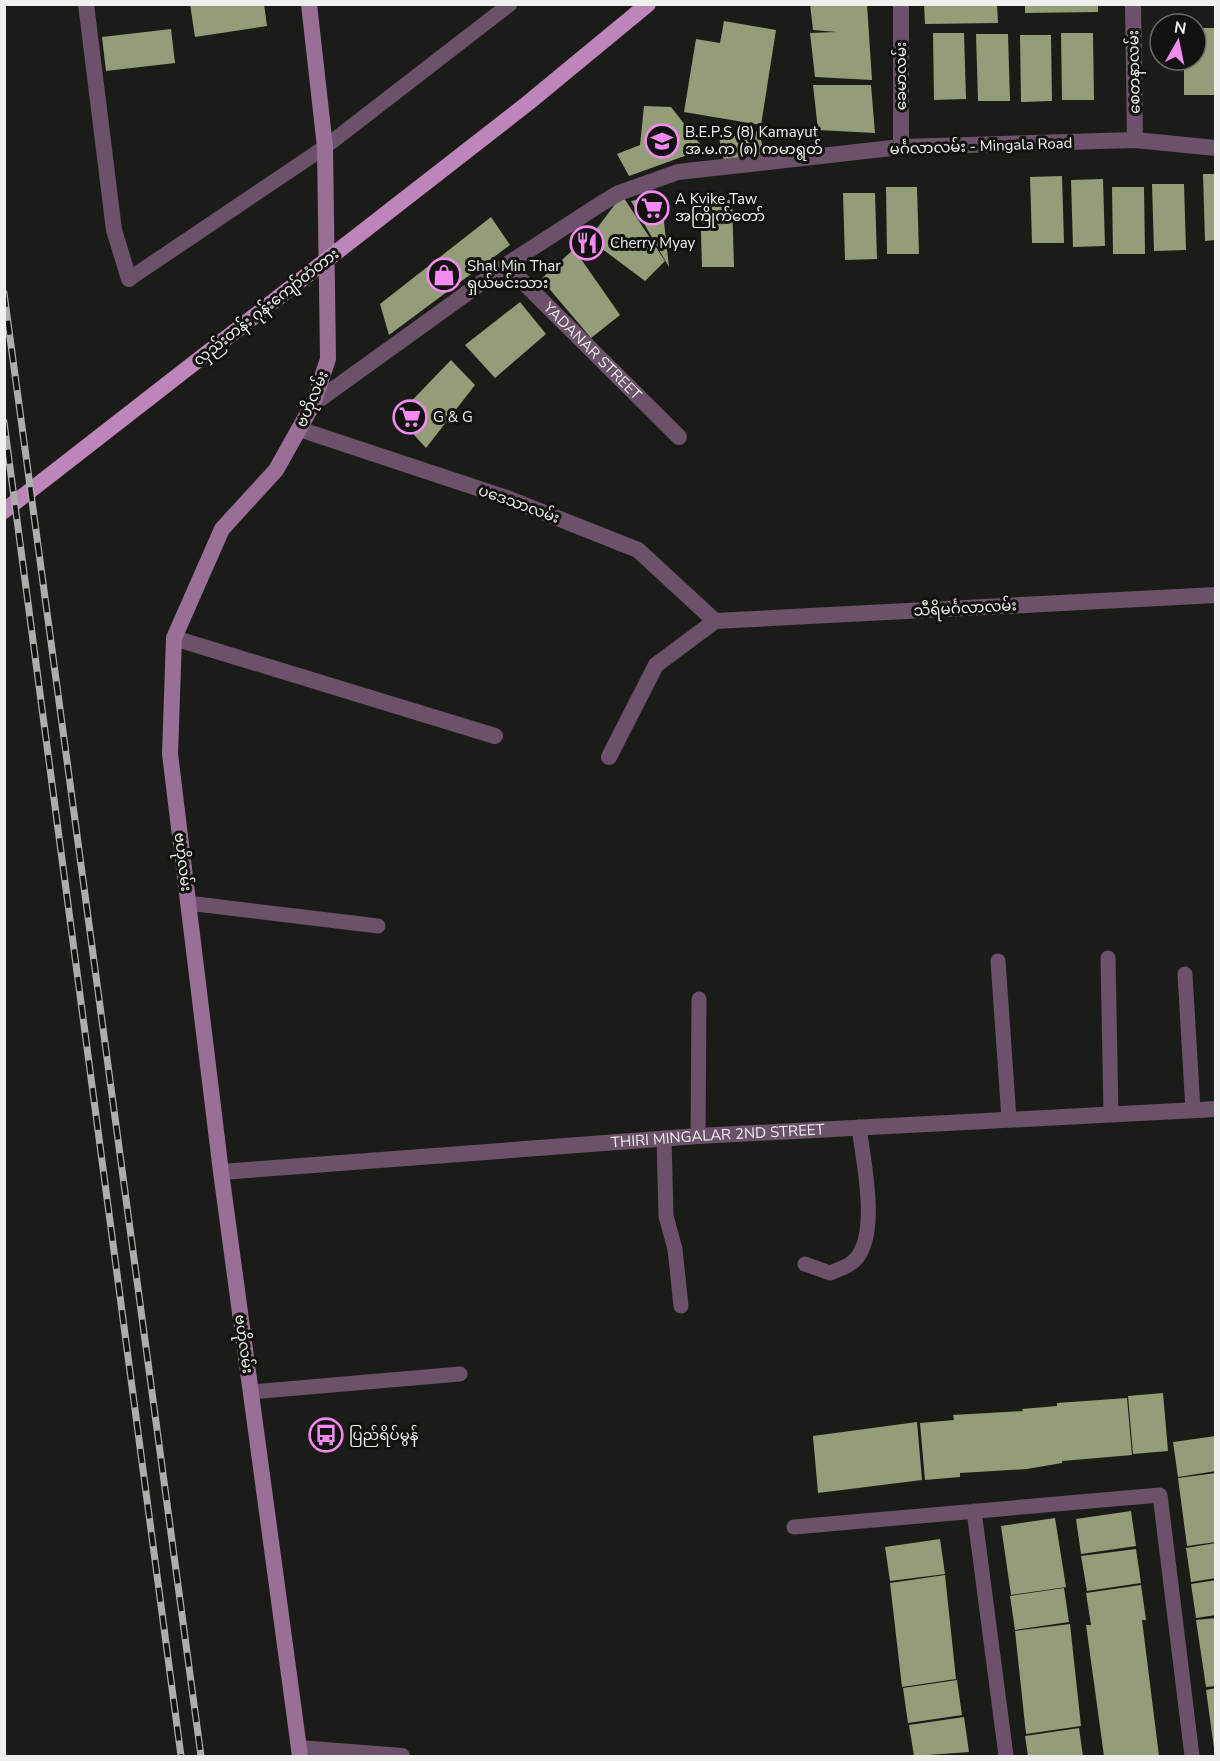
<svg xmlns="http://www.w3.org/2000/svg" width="1220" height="1761" viewBox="0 0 1220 1761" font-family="'Nunito Sans','Noto Sans Myanmar',sans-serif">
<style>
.building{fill:#939e78}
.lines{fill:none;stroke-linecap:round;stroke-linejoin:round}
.service{stroke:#6b516a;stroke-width:15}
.minor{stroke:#6b516a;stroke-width:16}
.secondary{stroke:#996e97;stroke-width:16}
.primary{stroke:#bd85ba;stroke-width:16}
.rail-casing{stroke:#adaeaa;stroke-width:7}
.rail{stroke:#12130e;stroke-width:4.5;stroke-dasharray:14;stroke-linecap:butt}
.labels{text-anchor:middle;stroke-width:6;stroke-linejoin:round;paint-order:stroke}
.street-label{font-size:15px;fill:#eff0ed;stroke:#12130e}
.poi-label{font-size:15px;fill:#eff0ed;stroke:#12130e;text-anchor:start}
</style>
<rect width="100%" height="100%" fill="#1b1c17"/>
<!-- building -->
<path class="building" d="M190,4H264L267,26L195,37Z
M810,4H867L872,80L815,77L810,33L837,32L813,30Z
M924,4H997L998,23L925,24Z
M1025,4H1098V12L1025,13Z
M724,21L776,30L761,125L684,112L696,39L720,43Z
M1196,28H1215L1216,95H1184V60H1196Z
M171,29L175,63L106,71L102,37Z
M933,33H964L966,99L934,100Z
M1061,33H1093L1094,100H1062Z
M976,34H1008L1010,101H978Z
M1020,35H1051L1052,101L1021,102Z
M813,85H871L875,133L818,130Z
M644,106L671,107L704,149L629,176L617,154L640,145Z
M759,131L764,153L724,161L719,138Z
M1203,174H1216V240L1205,241Z
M1062,176L1064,243H1032L1030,177Z
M1103,179L1105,246L1073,247L1071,180Z
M1152,184H1184L1186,250L1154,251Z
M886,187H917L919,254H887Z
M1112,187H1144L1145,254H1113Z
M843,193H875L877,259L845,260Z
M622,195L665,261L645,281L589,239Z
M661,195L669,267L631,201Z
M732,200L734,267H702L700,201Z
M491,217L510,245L389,335L380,304Z
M574,249L620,315L591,338L541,279Z
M520,302L546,334L495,378L465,345Z
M451,360L475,385L426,448L397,416Z
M1163,1393L1168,1451L1133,1454L1128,1396Z
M1127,1398L1132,1455L1062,1461V1463L1027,1469L960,1473V1477L925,1480L920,1423L954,1420L953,1415L1023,1411L1022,1409L1057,1406V1403Z
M917,1422L922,1480L818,1493L813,1436Z
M1216,1436V1471L1178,1477L1173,1442Z
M1216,1473V1542L1187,1546L1178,1478Z
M1131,1511L1136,1546L1081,1554L1076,1519Z
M1055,1518L1066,1587L1011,1595L1001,1526Z
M940,1539L945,1574L890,1581L885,1547Z
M1216,1543V1578L1191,1582L1186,1548Z
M1136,1549L1141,1583L1087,1591L1081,1556Z
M945,1575L956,1679L902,1687L890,1583Z
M1216,1580V1615L1196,1618L1191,1584Z
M1141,1585L1146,1620H1142L1159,1756H1104L1086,1625H1091L1086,1593Z
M1064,1588L1069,1622L1015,1630L1010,1596Z
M1216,1618V1686L1206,1687L1196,1620Z
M1070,1624L1081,1726L1026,1734L1015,1631Z
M957,1680L962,1715L908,1723L903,1688Z
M1216,1688V1748H1214L1206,1690Z
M964,1717L969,1752L914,1756L909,1725Z
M1079,1728L1083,1756H1028L1025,1736Z"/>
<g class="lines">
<!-- service -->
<path class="service" d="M129,279L325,147L510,4
M188,903L378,926
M1108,958L1111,1114
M998,961L1009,1119
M1185,974L1193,1110
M698,1136L699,999
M664,1138L666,1216L675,1249L681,1306
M805,1264L830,1273C837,1270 850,1266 855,1260C880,1234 863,1160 859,1127
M251,1392L460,1374
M974,1511L1006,1756
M794,1527L1160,1495L1192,1756"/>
<!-- minor -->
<g class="minor">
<path d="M86,4L114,230L129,279"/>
<path d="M1133,4L1135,140"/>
<path d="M901,147V4"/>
<path id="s1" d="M506,265L679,437"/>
<path d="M313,404L506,265L602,203L619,193L678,172L901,147L1135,140L1216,148"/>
<path d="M299,429L507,498L638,550L715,621"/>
<path d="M715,621L1216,595"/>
<path d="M174,638L495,736"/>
<path d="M609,757L656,665L715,621"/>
<path id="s2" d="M221,1172L698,1136L1216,1109"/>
<path d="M299,1748L402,1756"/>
</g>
<!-- secondary -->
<path class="secondary" d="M300,1756L221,1172L170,754L174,638L222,529L276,470L313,404L328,359L325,147L309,4"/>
<!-- primary -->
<path class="primary" d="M4,511L528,103L648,4"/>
<!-- rail casing -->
<g class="rail-casing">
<path id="rail" d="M4,293L201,1756
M4,422L181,1756"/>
</g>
<!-- rail -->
<use href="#rail" class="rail"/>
</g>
<!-- icons -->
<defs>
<g id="school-ring" transform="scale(1.725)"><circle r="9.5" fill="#12130e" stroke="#f489f1" stroke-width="1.5"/><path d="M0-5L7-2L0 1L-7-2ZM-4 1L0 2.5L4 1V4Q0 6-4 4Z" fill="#f489f1"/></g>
<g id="supermarket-ring" transform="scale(1.725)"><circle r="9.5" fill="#12130e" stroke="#f489f1" stroke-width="1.5"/><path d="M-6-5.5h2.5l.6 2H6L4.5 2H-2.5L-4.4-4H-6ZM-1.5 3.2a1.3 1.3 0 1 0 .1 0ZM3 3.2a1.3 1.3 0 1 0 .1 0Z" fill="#f489f1"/></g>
<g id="restaurant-ring" transform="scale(1.725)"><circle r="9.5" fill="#12130e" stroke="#f489f1" stroke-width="1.5"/><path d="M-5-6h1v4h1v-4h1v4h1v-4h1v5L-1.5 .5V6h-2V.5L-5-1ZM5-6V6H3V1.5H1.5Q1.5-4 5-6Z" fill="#f489f1"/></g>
<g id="shop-ring" transform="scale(1.725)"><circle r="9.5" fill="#12130e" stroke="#f489f1" stroke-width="1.5"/><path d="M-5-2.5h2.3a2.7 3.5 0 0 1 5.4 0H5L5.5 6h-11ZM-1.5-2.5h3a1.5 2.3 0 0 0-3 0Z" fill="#f489f1"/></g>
<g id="bus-ring" transform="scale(1.725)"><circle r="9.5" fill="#12130e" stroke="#f489f1" stroke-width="1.5"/><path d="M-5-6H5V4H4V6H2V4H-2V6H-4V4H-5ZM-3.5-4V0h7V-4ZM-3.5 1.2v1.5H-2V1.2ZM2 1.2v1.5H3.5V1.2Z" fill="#f489f1"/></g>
</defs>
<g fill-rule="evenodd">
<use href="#school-ring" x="662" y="141"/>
<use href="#supermarket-ring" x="652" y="208"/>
<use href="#restaurant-ring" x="587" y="243"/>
<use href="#shop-ring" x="444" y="275"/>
<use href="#supermarket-ring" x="410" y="417"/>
<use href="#bus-ring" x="326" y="1435"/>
</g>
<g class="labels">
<!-- street labels -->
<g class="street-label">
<text transform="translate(1134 72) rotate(-91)" y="5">စေတနာလမ်း</text>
<text transform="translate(901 76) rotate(-90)" y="5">ခေမာလမ်း</text>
<text transform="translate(981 146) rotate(-2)" y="5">မင်္ဂလာလမ်း - Mingala Road</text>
<text transform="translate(266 307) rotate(-38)" y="5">လှည်းတန်း ဂုန်းကျော်တံတား</text>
<text dy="5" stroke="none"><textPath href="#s1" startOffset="122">YADANAR STREET</textPath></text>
<text transform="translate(312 399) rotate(-67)" y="5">ဗဟိုလမ်း</text>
<text transform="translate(519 504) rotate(20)" y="5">ပဒေသာလမ်း</text>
<text transform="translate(965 608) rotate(-3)" y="5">သီရိမင်္ဂလာလမ်း</text>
<text transform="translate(183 862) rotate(83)" y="5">ဗဟိုလမ်း</text>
<text dy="5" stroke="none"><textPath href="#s2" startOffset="498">THIRI MINGALAR 2ND STREET</textPath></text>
<text transform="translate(244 1344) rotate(82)" y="5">ဗဟိုလမ်း</text>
</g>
<!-- poi labels -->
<g class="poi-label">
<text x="685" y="137">B.E.P.S (8) Kamayut<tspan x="685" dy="17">အ.မ.က (၈) ကမာရွတ်</tspan></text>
<text x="675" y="204">A Kyike Taw<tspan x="675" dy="17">အကြိုက်တော်</tspan></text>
<text x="610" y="248">Cherry Myay</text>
<text x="467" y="271">Shal Min Thar<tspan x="467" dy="17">ရှယ်မင်းသား</tspan></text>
<text x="433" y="422">G &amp; G</text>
<text x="349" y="1440">ပြည်ရိပ်မွန်</text>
</g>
</g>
<!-- border -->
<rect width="1220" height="1761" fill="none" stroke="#eff0ed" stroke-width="12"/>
<!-- north arrow -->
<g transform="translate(1178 42) rotate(9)"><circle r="28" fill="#12130e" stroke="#6a6b67" stroke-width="1.5"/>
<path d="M0-4.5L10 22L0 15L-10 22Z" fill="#f489f1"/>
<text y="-9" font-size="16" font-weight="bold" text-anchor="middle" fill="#eff0ed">N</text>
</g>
</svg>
